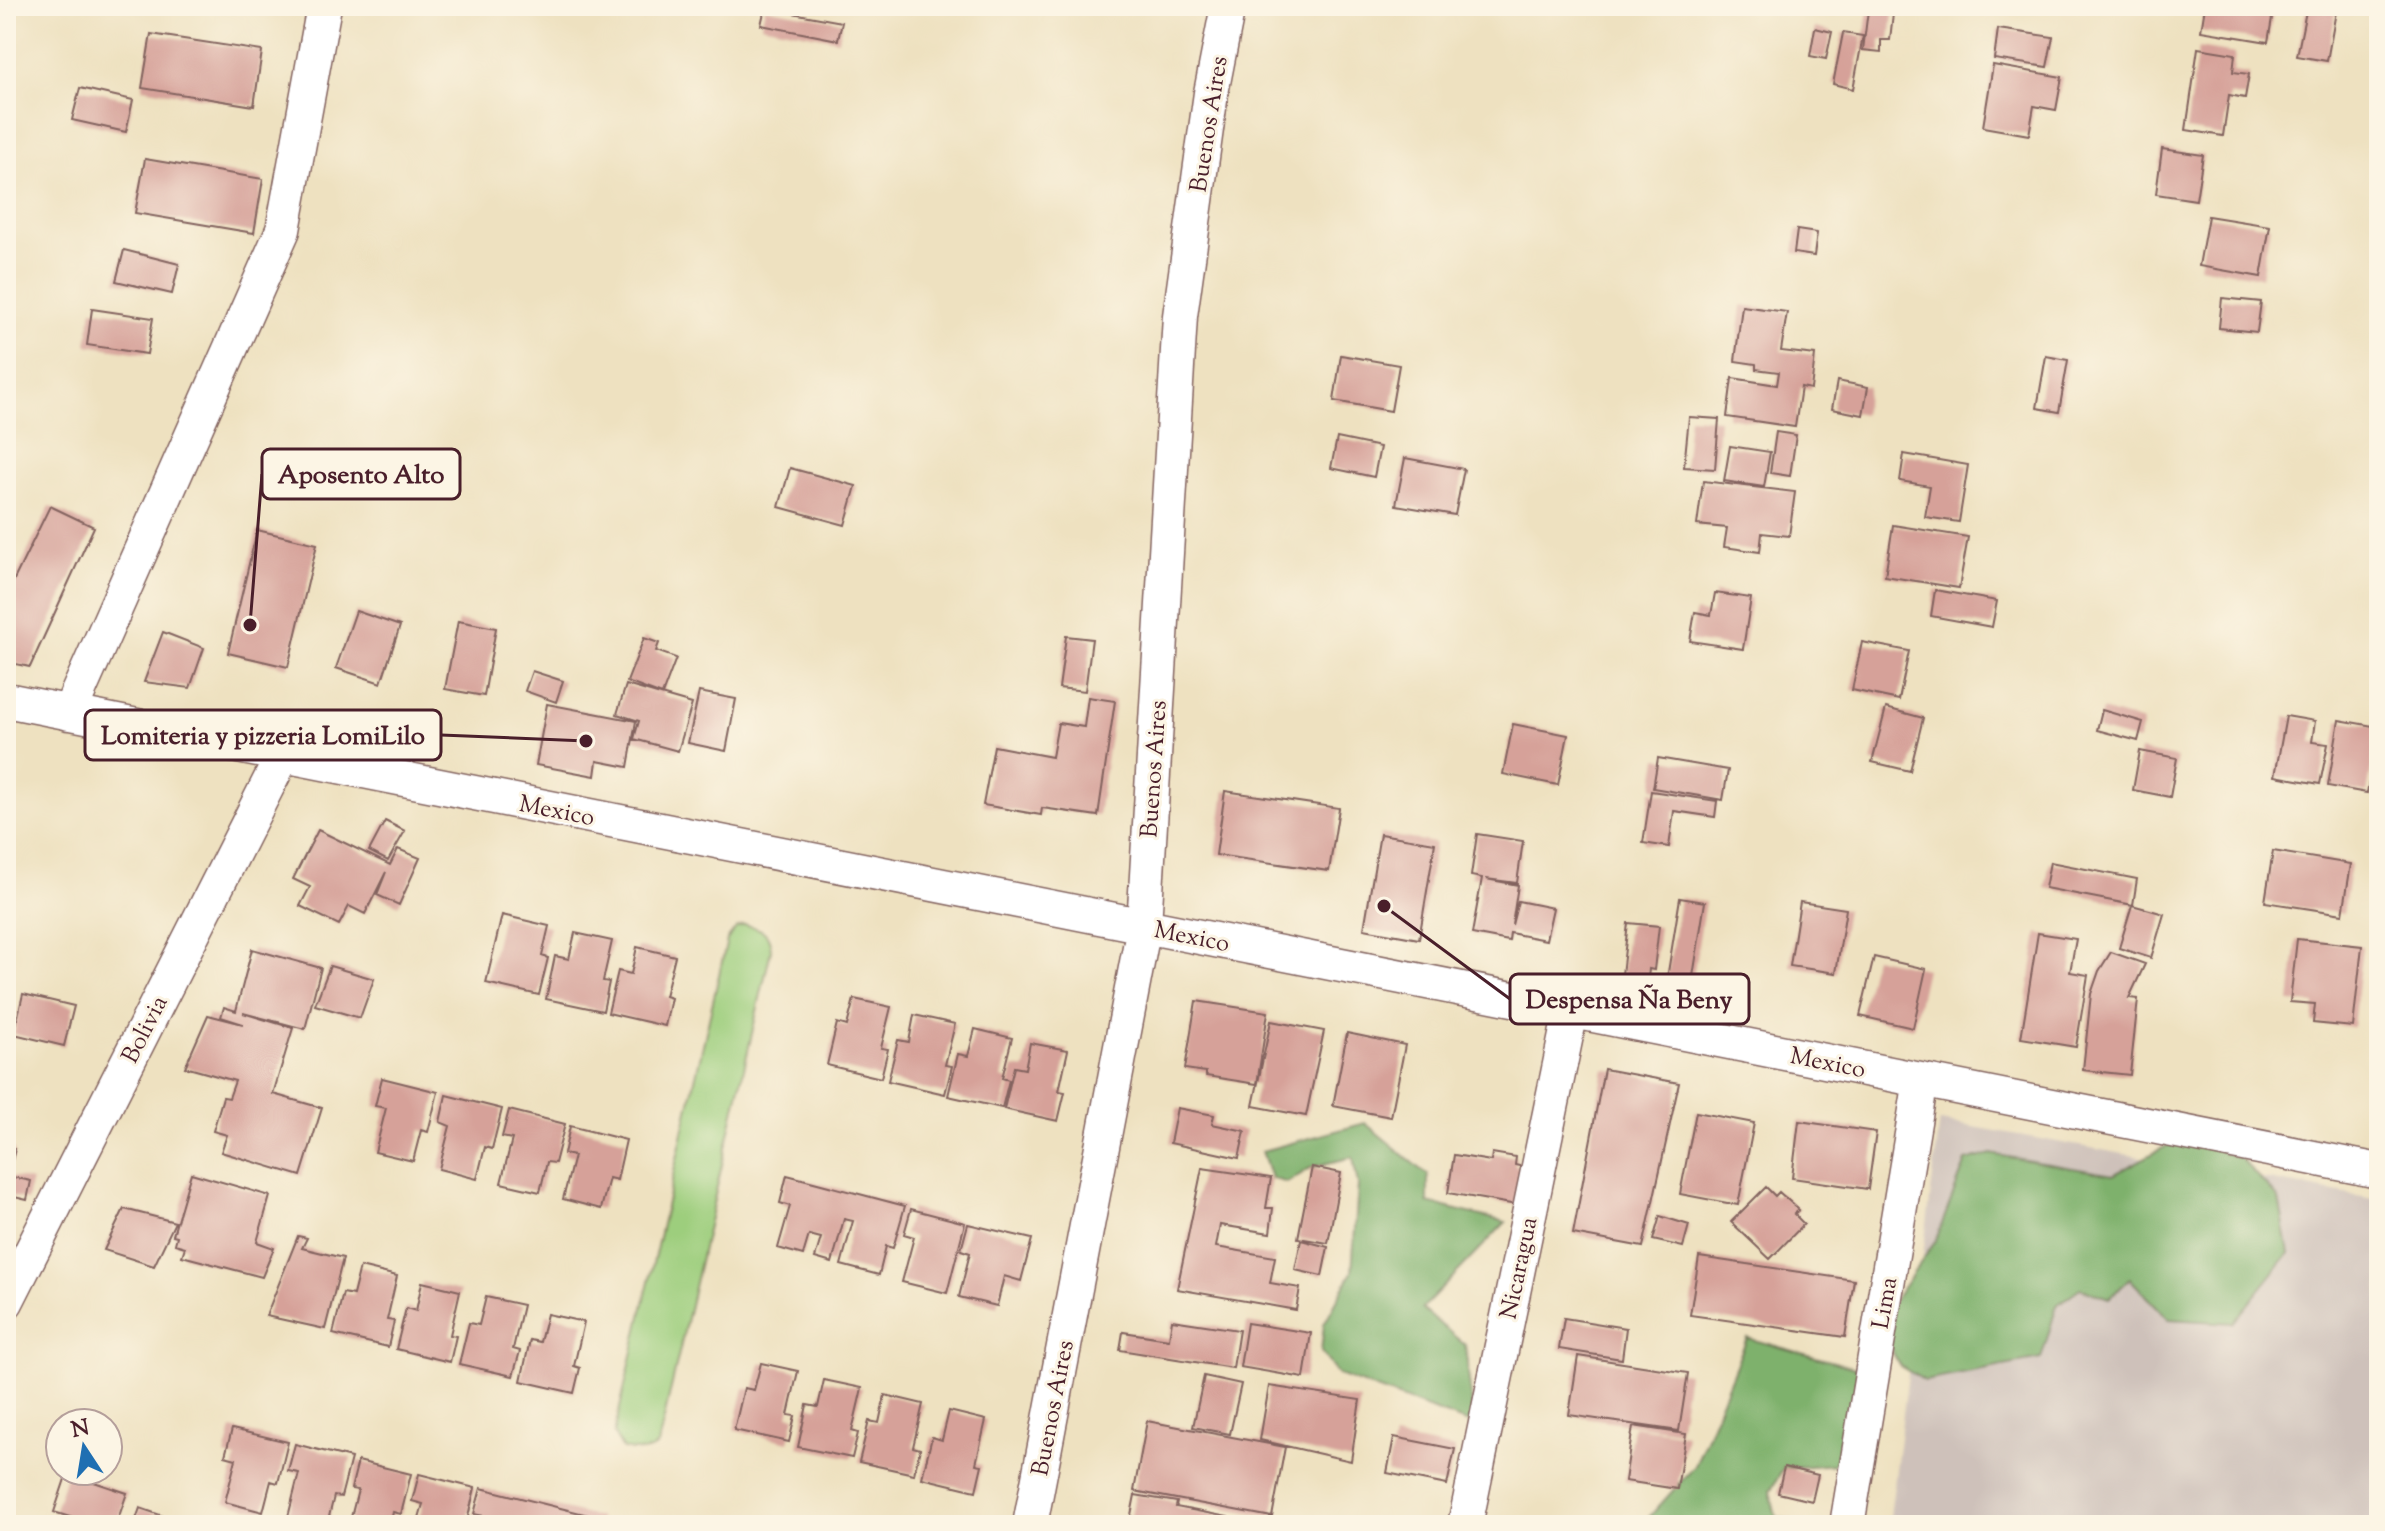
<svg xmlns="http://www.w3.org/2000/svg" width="2385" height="1531" viewBox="0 0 2385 1531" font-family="'Sorts Mill Goudy',serif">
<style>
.industrial{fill:#cec1ba}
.green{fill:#9dce7d;stroke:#747654;stroke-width:2}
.forest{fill:#7eb16c;stroke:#64684c;stroke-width:2}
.building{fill:#d6a199}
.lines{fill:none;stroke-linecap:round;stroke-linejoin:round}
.street-casing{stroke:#83635f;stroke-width:37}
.street{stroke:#fff;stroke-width:34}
.labels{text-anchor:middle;stroke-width:6;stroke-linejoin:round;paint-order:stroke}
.street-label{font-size:24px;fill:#4a1f2b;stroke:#fcf5e5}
.leader{fill:none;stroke:#4a1f2b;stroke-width:3}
.callout-dot{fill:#4a1f2b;stroke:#fcf5e5;stroke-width:3}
.callout{fill:#fcf5e5;stroke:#4a1f2b;stroke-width:3}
.callout-label{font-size:26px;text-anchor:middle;font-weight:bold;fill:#4a1f2b}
</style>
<rect width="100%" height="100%" fill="#fcf5e5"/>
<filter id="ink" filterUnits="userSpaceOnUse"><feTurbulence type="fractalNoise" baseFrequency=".0125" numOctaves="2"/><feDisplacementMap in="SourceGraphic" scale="16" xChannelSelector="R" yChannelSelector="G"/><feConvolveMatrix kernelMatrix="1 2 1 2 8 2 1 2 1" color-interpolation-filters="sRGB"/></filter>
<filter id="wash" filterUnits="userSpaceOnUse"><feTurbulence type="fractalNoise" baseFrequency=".006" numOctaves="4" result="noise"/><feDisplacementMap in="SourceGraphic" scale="32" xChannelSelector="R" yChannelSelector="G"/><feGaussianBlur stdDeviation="1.8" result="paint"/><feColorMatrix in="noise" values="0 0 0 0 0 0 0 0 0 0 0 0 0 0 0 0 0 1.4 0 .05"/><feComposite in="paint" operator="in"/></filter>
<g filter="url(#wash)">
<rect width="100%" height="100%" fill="#eee1c0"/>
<!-- industrial -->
<path class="industrial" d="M1940,1121L2379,1200V1525H1889Z"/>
<!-- green -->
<path class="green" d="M744,925C761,928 770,931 771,950L658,1445C645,1453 637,1452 623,1449L614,1434L727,940L736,928Z"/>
<!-- forest -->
<path class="forest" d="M1365,1123L1428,1175V1203L1506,1222L1422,1309L1465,1345L1474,1425L1338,1375L1321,1352L1324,1324L1352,1272L1358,1185L1353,1157L1312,1167L1287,1183L1271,1178L1262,1151Z
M2183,1137L2240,1158L2279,1199L2289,1253L2233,1323L2169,1319L2130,1279L2109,1298L2080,1288L2057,1305L2041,1359L1925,1381L1900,1366L1886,1340V1312L1935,1242L1966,1161L1991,1154L2113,1175Z
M1747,1338L1859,1369L1850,1463L1784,1468L1770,1491L1776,1517L1810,1525H1642L1695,1466Z"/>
<g id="blocks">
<!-- building -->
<path class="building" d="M2205,6H2274L2268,42L2201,31Z
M2307,6H2337L2327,61L2297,56Z
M765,8L842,22L838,40L761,25Z
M1868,10L1893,13L1890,40H1881V52L1863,50Z
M1815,28L1832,32L1826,59L1810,56Z
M1998,29L2053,37L2047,67L1994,59Z
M1843,33L1863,36L1853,89L1833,84Z
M151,34L262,51L254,106L142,88Z
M2198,48L2235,54L2233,72L2249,74L2245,98L2229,95L2223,136L2186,130Z
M1993,65L2062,77L2056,110L2034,106L2029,135L1983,127Z
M80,88L133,100L126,132L72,120Z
M2162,149L2203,155L2196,200L2156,194Z
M145,159L263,179L254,233L135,213Z
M2208,216L2270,226L2261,277L2199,266Z
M1797,230L1817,233L1814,256L1794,253Z
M124,250L179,264L172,294L116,281Z
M2222,298L2261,302L2257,332L2219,328Z
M1742,306L1787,312L1781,351L1815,355L1811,389L1801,387L1795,427L1727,417L1732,378L1777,385L1779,372L1756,369V364L1735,361Z
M92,309L153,318L147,354L87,345Z
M1341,355L1399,365L1391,411L1334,401Z
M2046,356L2068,360L2059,412L2037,408Z
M1837,381L1868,387L1863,415L1832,409Z
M1689,417L1719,419L1715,469L1684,467Z
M1776,432L1796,435L1790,476L1770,473Z
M1337,438L1380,447L1374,477L1331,468Z
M1730,446L1770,452L1764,487L1724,481Z
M1904,454L1968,465L1959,522L1925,517L1930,486L1900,481Z
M1405,458L1464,469L1455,515L1396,505Z
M790,468L856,486L845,525L779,507Z
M1703,481L1795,492L1789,536L1762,533L1760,552L1724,547L1727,528L1697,525Z
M50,506L94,527L30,667L6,662V596Z
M1893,525L1968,537L1959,588L1885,576Z
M257,530L317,544L288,667L228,653Z
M1935,590L1997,601L1992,627L1931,616Z
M1715,593L1751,598L1743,649L1690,641L1695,612L1711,615Z
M356,611L400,626L381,683L336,668Z
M458,621L496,628L484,696L445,689Z
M163,632L204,648L190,688L144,682Z
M1066,636L1092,639L1085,691L1059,688Z
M644,638L659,643L656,651L676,658L662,695L627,682Z
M1862,642L1909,651L1899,700L1852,690Z
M532,671L563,681L556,702L525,691Z
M626,685L692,704L678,751L634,739L639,721L617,714Z
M699,692L736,699L726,751L688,743Z
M1088,697L1115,701L1098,816L1042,808L1041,815L983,805L994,746L1052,757L1058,723L1084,727Z
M547,704L636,721L628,767L597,761L595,776L536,765Z
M1886,708L1923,718L1910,771L1872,762Z
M2102,710L2143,722L2138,741L2097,730Z
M2286,716L2315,721L2312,742L2328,744L2320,784L2275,776Z
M2339,720L2379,727L2367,793L2328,786Z
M1513,724L1568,735L1558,785L1503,774Z
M2140,751L2177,758L2170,797L2133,790Z
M1658,758L1728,770L1723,800L1653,788Z
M1225,791L1339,808L1329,871L1216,855Z
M1651,791L1717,801L1715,817L1674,811L1669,847L1643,843Z
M6,810L13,812L7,839L6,838Z
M385,821L405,831L388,861L369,851Z
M318,830L390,865L398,849L420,858L399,905L377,895L386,872L365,914L349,906L339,925L300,906L310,887L293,879Z
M1380,834L1435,843L1419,939L1364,929Z
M1477,834L1523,841L1517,883L1486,879L1518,885L1512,925L1518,901L1553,908L1546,940L1510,933L1509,941L1472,934L1482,878L1471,876Z
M2273,851L2351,864L2343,914L2265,902Z
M2050,862L2137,879L2133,905L2045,888Z
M1680,898L1705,902L1690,995L1665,991Z
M1800,902L1846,909L1836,973L1790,966Z
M2132,905L2164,914L2151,958L2119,948Z
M502,915L549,926L542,956L548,958L539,995L486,983Z
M1628,923L1659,926L1654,970L1649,969L1647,986L1621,983Z
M575,933L612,941L603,981L609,982L603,1011L546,999L555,956L569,959Z
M2038,933L2076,939L2070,972L2088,975L2076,1047L2021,1038Z
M2297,939L2362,946L2353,1027L2313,1023L2315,1004L2290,1002Z
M637,947L675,956L665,996L671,998L665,1026L608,1013L618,971L631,974Z
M252,949L321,968L305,1029L243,1013L293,1028L273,1094L322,1108L301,1176L221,1152L227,1135L213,1131L223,1097L229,1098L235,1081L185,1067L208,1015L243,1024L221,1017L224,1007L236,1011Z
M2111,952L2145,964L2129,998L2138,999L2130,1075L2083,1070L2091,994L2099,971Z
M1874,957L1926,969L1913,1028L1860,1016Z
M330,966L374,979L360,1018L315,1005Z
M23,994L74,1006L64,1046L14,1034Z
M854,999L891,1007L881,1048L888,1049L881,1078L827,1065L837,1023L847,1026Z
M1196,1001L1268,1012L1257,1084L1206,1076V1072L1185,1069Z
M914,1015L955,1024L945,1065L952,1066L945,1094L888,1081L898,1040L909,1042Z
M1271,1021L1324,1031L1306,1116L1253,1106Z
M975,1029L1012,1038L1002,1078L1009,1080L1002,1108L948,1096L958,1054L968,1056Z
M1347,1033L1405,1045L1391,1117L1333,1106Z
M1030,1043L1068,1050L1059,1091L1065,1092L1058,1121L1004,1109L1014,1067L1025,1069Z
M1604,1069L1679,1083L1643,1247L1573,1234Z
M382,1078L438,1092L428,1132L421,1130L413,1161L375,1152L386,1108L375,1106Z
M446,1095L502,1109L492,1149L485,1147L477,1179L439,1169L450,1126L440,1122Z
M1177,1108L1214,1115L1212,1124L1245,1131L1239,1158L1170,1143Z
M509,1110L565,1124L555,1163L547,1162L540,1192L501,1183L512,1139L502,1137Z
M1696,1112L1754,1123L1738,1205L1680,1194Z
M1799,1121L1876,1132L1868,1189L1792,1178Z
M570,1126L626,1140L617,1180L609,1178L601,1209L563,1199L574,1156L564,1154Z
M6,1147L15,1149L8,1176L31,1181L27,1200L6,1195Z
M1492,1153L1516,1157L1515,1165L1524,1167L1517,1205L1448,1193L1454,1155L1491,1161Z
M1312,1167L1341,1173L1328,1243L1298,1238Z
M1202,1168L1271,1178L1266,1208H1273L1270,1233L1220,1225L1216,1247L1275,1257L1270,1283L1300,1288L1296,1310L1177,1289Z
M191,1173L270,1196L257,1242L274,1248L262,1277L182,1256L185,1247L175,1244L177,1236L173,1235Z
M787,1175L905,1206L893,1248L886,1246L879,1275L841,1265L853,1221L844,1219L832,1263L815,1258L821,1238L809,1235L803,1255L778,1248L790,1206L780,1203Z
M1766,1187L1775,1196L1779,1192L1799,1210L1794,1214L1804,1224L1770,1259L1731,1222Z
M124,1209L175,1222L154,1266L104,1250Z
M911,1209L965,1223L947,1293L902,1282L914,1237L904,1234Z
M1660,1216L1689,1225L1683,1247L1653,1240Z
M968,1224L1032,1239L1021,1281L1004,1276L997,1306L959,1297L970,1253L961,1250Z
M298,1236L307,1238L302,1248L343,1258L325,1329L266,1316Z
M1301,1240L1328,1247L1322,1276L1295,1270Z
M1699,1257L1854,1280L1845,1337L1690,1315Z
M360,1267L397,1276L387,1320L394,1321L388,1347L333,1334L343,1293L353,1295Z
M422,1282L460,1291L450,1335L456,1336L450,1362L396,1349L406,1308L416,1311Z
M486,1297L523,1305L513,1349L520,1351L513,1376L459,1364L469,1323L479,1325Z
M547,1314L584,1322L574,1366L580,1368L574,1393L521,1381L530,1340L540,1342Z
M1564,1318L1626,1328L1622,1359L1559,1349Z
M1172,1320L1239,1330L1233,1368L1120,1350L1123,1332L1169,1339Z
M1247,1323L1311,1333L1304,1378L1240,1367Z
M1578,1356L1688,1373L1679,1431L1569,1415Z
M761,1363L798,1371L788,1415L795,1416L789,1442L734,1430L744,1388L754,1390Z
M1204,1376L1241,1384L1230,1434L1193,1427Z
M824,1380L862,1388L852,1431L858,1433L852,1458L798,1447L807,1405L818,1407Z
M1269,1386L1360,1400L1351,1461L1260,1440Z
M885,1395L923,1404L913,1447L920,1449L914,1474L859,1462L869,1421L879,1423Z
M949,1411L986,1420L976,1464L982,1465L976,1491L922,1478L932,1437L942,1440Z
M1147,1421L1285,1447L1272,1517L1134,1491Z
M1633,1426L1686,1434L1677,1489L1625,1481Z
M232,1429L288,1442L278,1483L271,1481L263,1512L225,1502L236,1459L225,1456Z
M1394,1437L1455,1449L1447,1485L1387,1473Z
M295,1444L351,1458L341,1497L334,1496L327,1525L288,1517L299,1473L288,1471Z
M358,1461L411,1474L401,1514L393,1512L390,1525H349L358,1490L351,1489Z
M1784,1467L1818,1475L1812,1501L1778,1493Z
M67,1473L127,1493L116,1525H95L54,1512Z
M419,1474L475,1488L466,1525H417L423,1504L412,1501Z
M481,1488L600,1518L598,1525H482L484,1516L474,1514Z
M1135,1495L1177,1502L1176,1507L1228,1517L1227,1525H1129Z
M140,1508L172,1519L170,1525H134Z"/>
</g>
</g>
<g filter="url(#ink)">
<use href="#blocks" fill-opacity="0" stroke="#83635f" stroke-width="2"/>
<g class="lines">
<!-- street casing -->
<g class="street-casing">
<path id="street" d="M6,700L2379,1171
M69,713L283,230L324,6
M6,1302L283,755
M1030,1525L1144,926L1180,316L1211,93L1228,6
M1465,1525L1571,1011
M1847,1525L1921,1080"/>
</g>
<!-- street -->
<use href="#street" class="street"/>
</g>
</g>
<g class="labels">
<!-- street labels -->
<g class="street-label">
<text transform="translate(1208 124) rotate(-81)" y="8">Buenos Aires</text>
<text transform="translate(1153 769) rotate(-86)" y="8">Buenos Aires</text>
<text transform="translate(557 810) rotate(11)" y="8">Mexico</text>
<text transform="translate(1192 936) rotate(11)" y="8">Mexico</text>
<text transform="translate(144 1029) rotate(-63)" y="8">Bolivia</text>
<text transform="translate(1828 1062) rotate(11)" y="8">Mexico</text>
<text transform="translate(1518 1268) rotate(-78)" y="8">Nicaragua</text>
<text transform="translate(1884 1303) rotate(-80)" y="8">Lima</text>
<text transform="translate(1052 1408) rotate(-79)" y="8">Buenos Aires</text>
</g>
</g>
<!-- callouts -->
<path class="leader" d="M250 625L262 474M586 741L441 735M1384 906L1510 999"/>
<g class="callout-dot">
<circle cx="250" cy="625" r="8"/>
<circle cx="586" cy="741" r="8"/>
<circle cx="1384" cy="906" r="8"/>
</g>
<g class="callout">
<rect x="262" y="449" width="198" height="50" rx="8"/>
<rect x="85" y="710" width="356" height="50" rx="8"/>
<rect x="1510" y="974" width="239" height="50" rx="8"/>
</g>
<g class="callout-label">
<text x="361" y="483">Aposento Alto</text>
<text x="263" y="744">Lomiteria y pizzeria LomiLilo</text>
<text x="1629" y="1008">Despensa Ña Beny</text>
</g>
<!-- margin -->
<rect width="2385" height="1531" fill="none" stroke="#fcf5e5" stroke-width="32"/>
<!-- north arrow -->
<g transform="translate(84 1447) rotate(348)"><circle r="38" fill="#fcf5e5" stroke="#b59f9b" stroke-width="2"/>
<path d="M0-6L14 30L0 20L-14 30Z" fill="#1f6fb2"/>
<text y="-12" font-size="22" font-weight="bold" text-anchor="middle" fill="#4a1f2b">N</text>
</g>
</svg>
